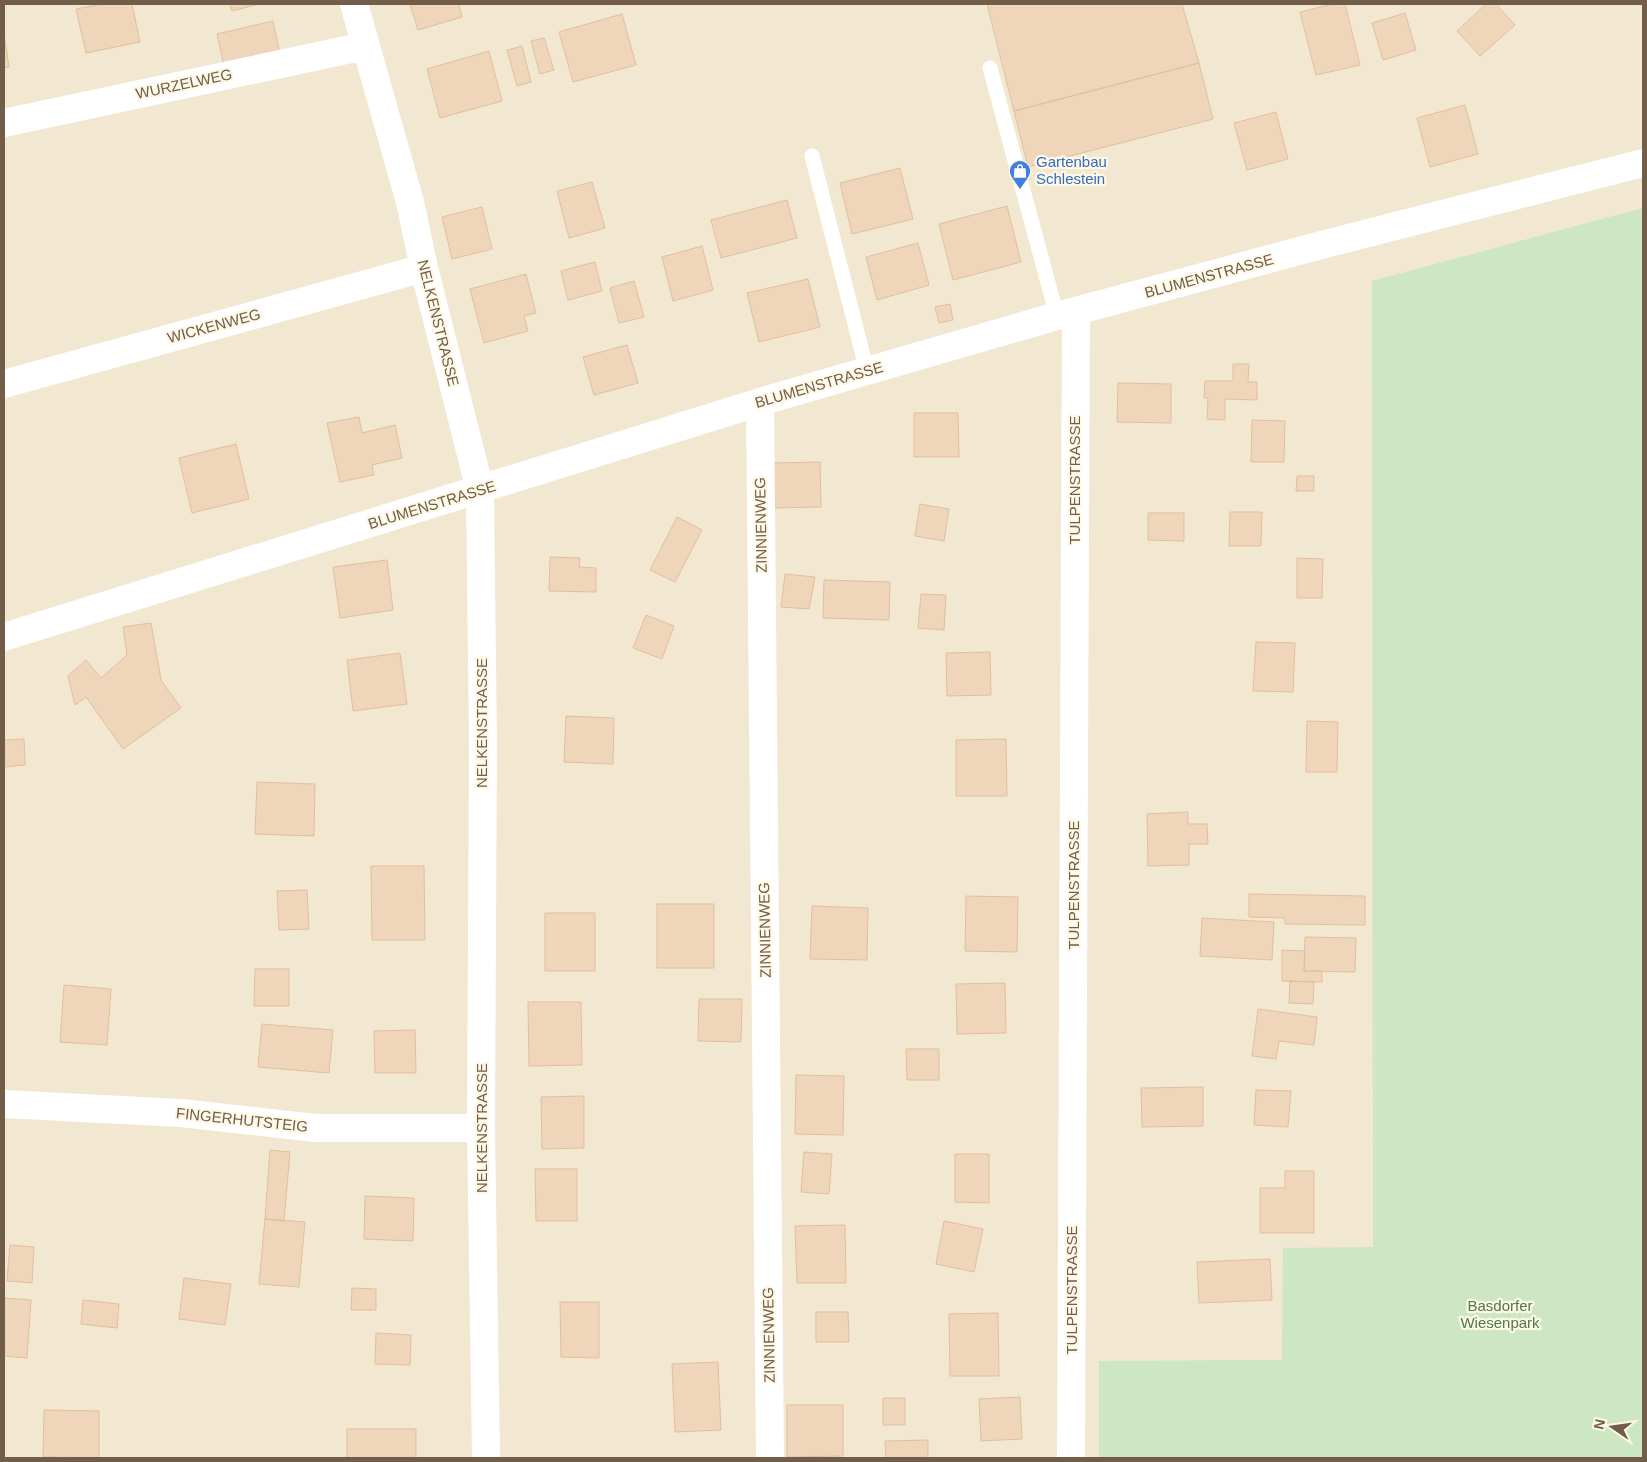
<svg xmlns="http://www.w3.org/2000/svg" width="1647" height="1462" viewBox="0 0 1647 1462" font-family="Arial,sans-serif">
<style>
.residential{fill:#f2e7d0}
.green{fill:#cce7c1}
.building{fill:#efd6ba;stroke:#e1bf9c}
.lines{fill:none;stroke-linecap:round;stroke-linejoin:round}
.lane{stroke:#fff;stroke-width:15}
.street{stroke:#fff;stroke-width:28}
.labels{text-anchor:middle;stroke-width:4.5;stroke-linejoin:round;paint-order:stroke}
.street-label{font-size:15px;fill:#715d4a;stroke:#fef8e7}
.shop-label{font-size:15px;fill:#366cbe;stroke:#fef8e7;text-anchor:start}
.park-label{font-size:15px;fill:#4e7b45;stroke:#fef8e7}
</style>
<rect width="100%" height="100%" fill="#fbf4e1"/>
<!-- residential -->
<path class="residential" d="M4,4H1643V1458H4Z"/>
<!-- green -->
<path class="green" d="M1643,208V1458H1099V1361L1282,1360L1283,1248L1373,1247L1372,281Z"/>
<!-- building -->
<path class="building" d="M102,4H132L140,42L86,53L76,9Z
M230,4H259L232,11Z
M410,4H459L462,17L418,30Z
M987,4H1182L1199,63L1014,111Z
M1333,4H1345L1360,65L1316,75L1300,12Z
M1486,4H1496L1515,25L1480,56L1457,31Z
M1405,13L1416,50L1383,60L1372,23Z
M622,14L636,65L573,82L559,32Z
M273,21L280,54L224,66L217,34Z
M4,34L9,67L4,68Z
M544,38L554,70L540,74L531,41Z
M522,46L531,82L517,86L507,50Z
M489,51L502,101L440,118L427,69Z
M1199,63L1213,119L1028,167L1014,111Z
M1465,105L1478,154L1430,167L1417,118Z
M1276,112L1288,159L1247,170L1234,123Z
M900,168L913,219L852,234L840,183Z
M592,182L605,228L569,238L557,191Z
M787,200L797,238L721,258L711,220Z
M1007,206L1021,262L953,280L939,224Z
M482,207L492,249L452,259L442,217Z
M918,243L929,285L877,300L866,257Z
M702,246L713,290L673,301L662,257Z
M595,262L602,291L568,300L561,271Z
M526,274L536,313L524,316L528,331L484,343L470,289Z
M808,279L820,327L759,342L747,293Z
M634,281L644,317L619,323L610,288Z
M950,304L953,320L939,323L935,307Z
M627,345L638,383L594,395L583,357Z
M1233,364H1249L1248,382H1257V400L1225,399V420L1207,419L1208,398H1204L1205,381H1233Z
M1118,383L1171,384V423L1117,422Z
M914,413H958L959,457H914Z
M359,417L362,433L395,425L402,458L372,465L374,475L340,482L327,423Z
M1252,420L1285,421L1284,462H1251Z
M236,444L249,499L192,513L179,458Z
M820,462L821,507L774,508L773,463Z
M1297,476H1314V491H1296Z
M920,504L949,509L944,541L915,536Z
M1230,512H1262L1261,546H1229Z
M1148,513H1184V541L1148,540Z
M677,517L702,530L675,582L650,570Z
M550,557L580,558L579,567L596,568V592L549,591Z
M1297,558L1323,559L1322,598H1297Z
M387,560L393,610L340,618L333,567Z
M785,574L815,577L809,609L781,607Z
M824,580L890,582L889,620L823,618Z
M921,594L946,595L944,630L918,628Z
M646,615L674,626L662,659L633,648Z
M151,623L161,680L181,708L123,749L86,697L75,705L68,676L86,660L101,678L127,655L123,627Z
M1256,642L1295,643L1293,692L1253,691Z
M990,652L991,695L947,696L946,653Z
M400,653L407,704L353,711L347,660Z
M566,716L614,718L613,764L564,762Z
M1307,721L1338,722L1337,772H1306Z
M24,739L25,765L4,767V740Z
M1006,739L1007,796H956V740Z
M257,782L315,784L314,836L255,834Z
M1188,812V824H1207L1208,844H1189V865L1148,866L1147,814Z
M371,866H424L425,940H372Z
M307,890L309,929L279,930L277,891Z
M1249,894L1365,896V925L1285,924V918L1249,917Z
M966,896L1018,897L1017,952L965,951Z
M657,904H714V968H657Z
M812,906L868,908L867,960L810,959Z
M545,913H595V971H545Z
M1202,918L1274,922L1272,960L1200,956Z
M1305,937L1356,938L1355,972L1304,971Z
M1282,950L1305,951L1304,971H1322V982L1282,981Z
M255,969H289V1006H254Z
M1290,981L1314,982L1313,1004L1289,1003Z
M1005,983L1006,1033L957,1034L956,984Z
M64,985L111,989L107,1045L60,1042Z
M699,999H742L741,1042L698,1041Z
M528,1002H581L582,1065L529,1066Z
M1258,1009L1317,1017L1314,1045L1279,1041L1276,1059L1252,1056Z
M262,1024L333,1030L329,1073L258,1067Z
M415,1030L416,1073H375L374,1031Z
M906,1049H939V1080H907Z
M796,1075L844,1076L843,1135L795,1134Z
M1203,1087V1126L1142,1127L1141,1088Z
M1256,1090L1291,1091L1288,1127L1254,1125Z
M584,1096V1148L542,1149L541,1097Z
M270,1150L290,1152L284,1221L265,1219Z
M804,1152L832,1154L829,1194L801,1192Z
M955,1154H989V1203L955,1202Z
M535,1169H577V1221H536Z
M1285,1171H1314V1233H1260V1188H1285Z
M365,1196L414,1198L413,1241L364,1239Z
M265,1219L305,1222L299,1287L259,1284Z
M944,1221L983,1229L974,1272L936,1264Z
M845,1225L846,1283H797L795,1226Z
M10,1245L34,1247L32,1283L7,1281Z
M1270,1259L1272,1300L1199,1303L1197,1262Z
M184,1278L231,1284L225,1325L179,1319Z
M352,1288L376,1289V1310H351Z
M4,1298L31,1300L27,1358L4,1356Z
M83,1300L119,1304L117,1328L81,1324Z
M560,1302H599V1358L561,1357Z
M816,1312H848L849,1342H816Z
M998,1313L999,1376H950L949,1314Z
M376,1333L411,1335L410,1365L375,1364Z
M718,1362L721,1430L675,1432L672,1364Z
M1020,1397L1022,1439L981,1441L979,1399Z
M883,1398H905V1425H883Z
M787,1405H843V1456L787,1457Z
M44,1410L99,1411V1458L43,1457Z
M347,1429H416V1458H347Z
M928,1440V1458H886L885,1441Z"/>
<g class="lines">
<!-- lane -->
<path class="lane" d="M990,68L1057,316
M812,156L867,371"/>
<!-- street -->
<path class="street" d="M354,4L410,202L424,268L480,490L483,745L481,1128L486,1458
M4,123L365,46
M4,384L424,268
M760,402L770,1458
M4,637L760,402L1057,316L1329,243L1643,163
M4,1104L181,1113L315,1128H481
M1071,1458L1076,311"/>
</g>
<!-- icons -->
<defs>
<g id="shop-pin" transform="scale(1.125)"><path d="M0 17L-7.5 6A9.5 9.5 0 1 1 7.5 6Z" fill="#3f7fe0" stroke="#fef8e7"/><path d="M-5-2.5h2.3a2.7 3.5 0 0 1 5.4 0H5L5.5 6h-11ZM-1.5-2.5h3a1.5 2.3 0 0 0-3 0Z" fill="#fff"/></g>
</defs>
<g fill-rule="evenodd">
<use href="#shop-pin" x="1020" y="171"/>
</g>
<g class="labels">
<!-- street labels -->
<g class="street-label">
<text transform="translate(184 84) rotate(-12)" y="5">WURZELWEG</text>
<text transform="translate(1209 276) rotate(-15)" y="5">BLUMENSTRASSE</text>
<text transform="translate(438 323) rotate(76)" y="5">NELKENSTRASSE</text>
<text transform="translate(214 326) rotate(-15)" y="5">WICKENWEG</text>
<text transform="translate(819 385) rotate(-16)" y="5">BLUMENSTRASSE</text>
<text transform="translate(1075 480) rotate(-90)" y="5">TULPENSTRASSE</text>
<text transform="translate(432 505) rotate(-17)" y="5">BLUMENSTRASSE</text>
<text transform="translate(761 525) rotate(-91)" y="5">ZINNIENWEG</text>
<text transform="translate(482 723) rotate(-90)" y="5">NELKENSTRASSE</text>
<text transform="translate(1074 885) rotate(-90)" y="5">TULPENSTRASSE</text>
<text transform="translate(765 930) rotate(-91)" y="5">ZINNIENWEG</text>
<text transform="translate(242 1120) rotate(6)" y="5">FINGERHUTSTEIG</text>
<text transform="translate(482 1128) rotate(-90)" y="5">NELKENSTRASSE</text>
<text transform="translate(1072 1290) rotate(-90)" y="5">TULPENSTRASSE</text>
<text transform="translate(769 1335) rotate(-91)" y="5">ZINNIENWEG</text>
</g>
<!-- shop labels -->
<g class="shop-label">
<text x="1036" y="167">Gartenbau<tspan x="1036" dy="17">Schlestein</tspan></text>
</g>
<!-- park labels -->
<g class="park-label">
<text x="1500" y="1311">Basdorfer<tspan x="1500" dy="17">Wiesenpark</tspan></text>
</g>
</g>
<!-- border -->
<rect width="1647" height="1462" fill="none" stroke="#715d4a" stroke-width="10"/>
<!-- north arrow -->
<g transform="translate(1612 1427) rotate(283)" stroke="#fef8e7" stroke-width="4" paint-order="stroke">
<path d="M0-4L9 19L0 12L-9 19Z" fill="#715d4a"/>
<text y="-8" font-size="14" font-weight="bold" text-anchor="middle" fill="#715d4a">N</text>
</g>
</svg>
